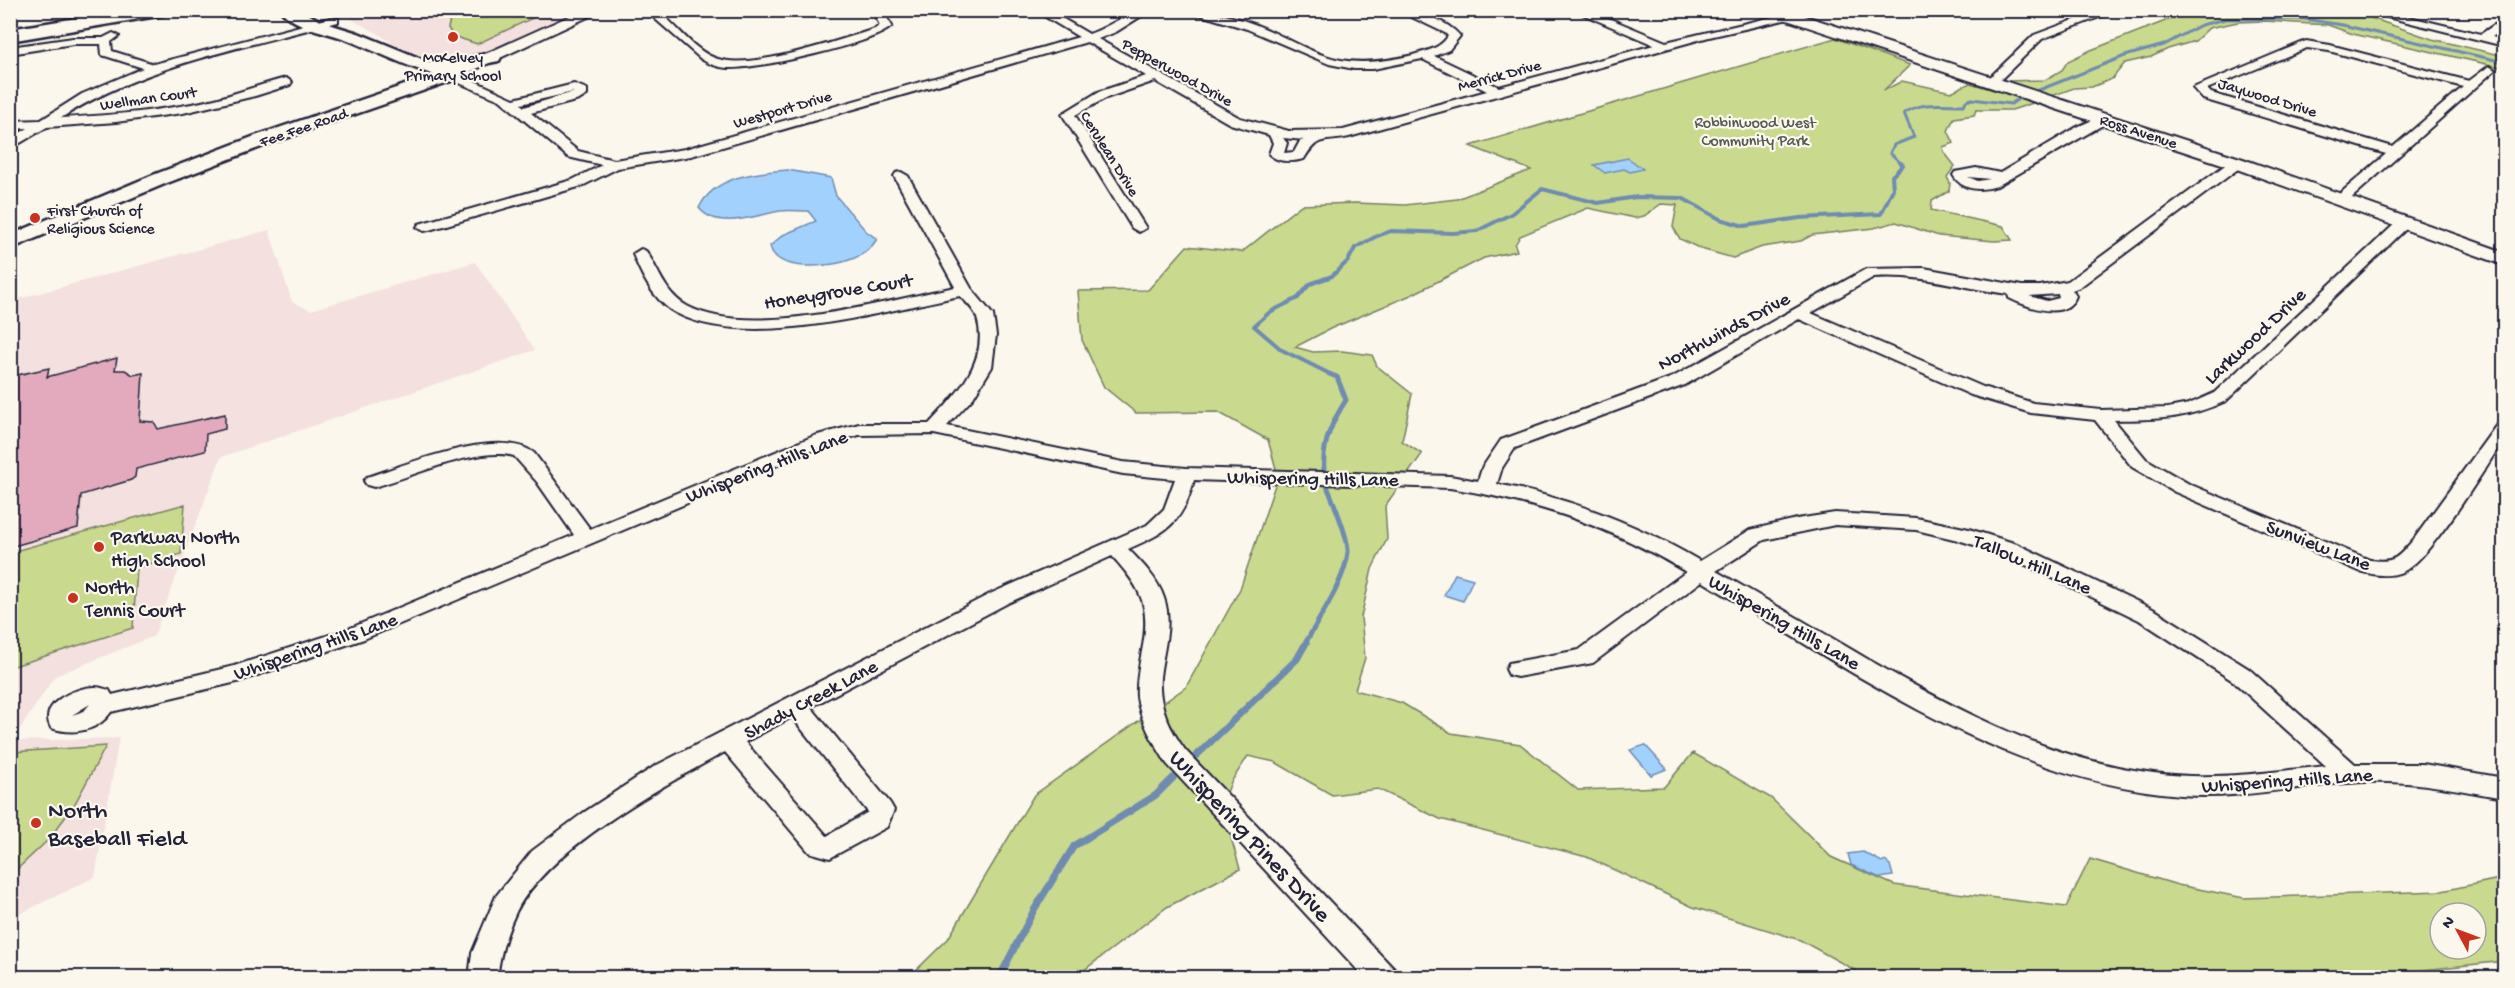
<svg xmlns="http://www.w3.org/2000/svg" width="2515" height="988" viewBox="0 0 2515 988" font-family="'Gochi Hand',sans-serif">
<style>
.built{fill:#f4e0de}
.green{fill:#c9da8e;stroke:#767e64;stroke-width:1.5;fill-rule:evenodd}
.water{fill:#a3d1fe;stroke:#6f8bb0;stroke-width:1.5}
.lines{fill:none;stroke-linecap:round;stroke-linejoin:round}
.stream-far3{stroke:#6f8bb0;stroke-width:3}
.stream-far2{stroke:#6f8bb0;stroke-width:4}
.stream-far1{stroke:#6f8bb0;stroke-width:5}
.stream{stroke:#6f8bb0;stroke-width:7}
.building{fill:#e3aabd;stroke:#22223b;stroke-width:1.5}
.minor-casing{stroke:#22223b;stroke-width:4}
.tertiary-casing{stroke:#22223b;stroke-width:4}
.secondary-casing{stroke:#22223b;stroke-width:5}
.motorway-casing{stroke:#22223b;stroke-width:5}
.minor{fill:#fbf7ec;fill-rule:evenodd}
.tertiary{fill:#fbf7ec;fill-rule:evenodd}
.secondary{fill:#fbf7ec;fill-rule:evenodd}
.motorway{fill:#fbf7ec;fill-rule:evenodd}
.poi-dot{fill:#c8321e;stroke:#fbf7ec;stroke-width:2}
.labels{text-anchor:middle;stroke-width:4.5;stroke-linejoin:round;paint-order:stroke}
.far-poi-label{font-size:16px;fill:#22223b;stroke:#fbf7ec}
.far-street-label{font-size:16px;fill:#22223b;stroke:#fbf7ec}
.far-park-label{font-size:16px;fill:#545954;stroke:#fbf7ec}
.street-label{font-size:20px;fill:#22223b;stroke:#fbf7ec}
.poi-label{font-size:20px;fill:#22223b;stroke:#fbf7ec;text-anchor:start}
.near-poi-label{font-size:24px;fill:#22223b;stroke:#fbf7ec;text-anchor:start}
.near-street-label{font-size:24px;fill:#22223b;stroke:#fbf7ec}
</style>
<rect width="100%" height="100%" fill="#fbf7ec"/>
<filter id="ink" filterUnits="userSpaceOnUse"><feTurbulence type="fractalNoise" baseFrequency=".0167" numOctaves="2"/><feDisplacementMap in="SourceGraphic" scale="12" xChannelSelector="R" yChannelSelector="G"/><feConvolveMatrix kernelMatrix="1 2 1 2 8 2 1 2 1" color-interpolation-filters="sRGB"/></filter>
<g filter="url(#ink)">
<!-- built -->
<path class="built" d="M336,11H582L486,54L467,59L438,61L397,47L379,34Z
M269,230L292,302L311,310L475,262L535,350L221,457L154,636L55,676L12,741L119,738L95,877L11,918V301Z"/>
<!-- green -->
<path class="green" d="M506,11L539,15L477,44L453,36L448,28L450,20L463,11Z
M2191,11H2351L2432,39L2504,56V68L2353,34L2328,25L2265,21L2238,22L2209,28L2195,41L2168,49L2151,57L2125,63L2112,79L2092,87L2074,88L2049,97L2007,81L2045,80L2062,70L2068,61L2091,50Z
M1835,38L1910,65L1883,91L1902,81L1951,92L1970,83L2036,102L2012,110H1976L1974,115L1954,118L1948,131L1954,143L1943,147L1944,152L1955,166L1947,177L1950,183L1949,191L1932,201L1931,210L2003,226L2012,240L1994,241L1939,236L1896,222L1874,228L1812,235L1801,241L1762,247L1733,258L1701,249L1680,239L1673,227L1677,205L1661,204L1644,216L1635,218L1588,208L1520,236L1515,245L1517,251L1484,258L1411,295L1332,328L1295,347L1313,352L1342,351L1372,355L1377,366L1412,394L1402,441L1422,454L1385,506L1387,539L1372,569L1361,617L1365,658L1355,690L1402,703L1451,733L1520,744L1578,790L1664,787L1693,753L1771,798L1831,857L1894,885L2066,907L2090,859L2178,885L2244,898L2442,891L2504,878V961L2351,978L1867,977L1800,940L1693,907L1587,857L1440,819L1378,789L1332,795L1275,762L1248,756L1231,782L1222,806L1240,869L1167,907L1075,977L908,978L948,939L1034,795L1186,687L1240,589L1278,476L1268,440L1218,412L1136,413L1104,387L1082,340L1078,291L1148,290L1187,246L1242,252L1301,205L1355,203L1405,205L1457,199L1531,170L1470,146ZM2440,913H2476V949H2440Z
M185,504L181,554L137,568L133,628L11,667V552Z
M106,746L73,807L48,840L11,875V752Z"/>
<!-- water -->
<path class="water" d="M1628,158L1643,169L1630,172L1624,169L1605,173L1594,165Z
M788,170L831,178L836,196L866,231L877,239C871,249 863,255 852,259C832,267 776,274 770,246L783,235L816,221L808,211C799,211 789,210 780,211C756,215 717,231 699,208C714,176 756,172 788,170Z
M1455,574L1473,579L1463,601L1444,595Z
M1645,745L1667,769L1651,775L1630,750Z
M1863,852L1882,862L1885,861L1890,865L1893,876L1880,878L1851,865L1848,854Z"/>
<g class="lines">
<!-- stream-far3 -->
<path class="stream-far3" d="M2034,92L2125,56L2164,45L2201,25L2226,19H2304L2342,25L2504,62
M1903,165L1890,153L1894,145L1914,137L1904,113C1922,101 1943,105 1964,105L1966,101L1972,99L2011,104L2023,96"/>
<!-- stream-far2 -->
<path class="stream-far2" d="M1332,375L1282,350L1254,326L1270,312L1298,298L1310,284L1332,276L1348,261L1355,248L1375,237L1391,231L1453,233L1477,231L1511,214L1542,189L1598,203L1636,197L1682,198L1720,219L1744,226L1800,218L1881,214L1893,189L1892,176L1903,165L1901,163"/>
<!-- stream-far1 -->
<path class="stream-far1" d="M1324,469C1322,443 1332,422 1346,400L1337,377L1329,374
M1305,644C1319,618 1345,581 1348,552C1349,538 1333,501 1327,486"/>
<!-- stream -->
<path class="stream" d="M1196,756L1297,659L1306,643
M999,978L1034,910L1074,846L1156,795L1173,778"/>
</g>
<!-- building -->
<path class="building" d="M117,358L115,370H125L133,375L143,373L140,421L154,422L158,429L225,414V429L206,434L205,451L136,469L135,477L131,480L81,495L78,528L10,547V389L13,376L49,368L47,377Z"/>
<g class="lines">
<!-- minor casing -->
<g class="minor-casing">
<path id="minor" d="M645,10H657C677,25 694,52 718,59C752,70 840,40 875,29L880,25L871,10H882L892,26C875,44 754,70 727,68C717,67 709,64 701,59Z
M1034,10H1048L1089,34C1110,27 1129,10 1151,10L1116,32L1098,39L1240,118L1289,131L1343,130L1487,91L1422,59L1373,69H1354L1329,64L1247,29L1184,10C1216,10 1248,20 1277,34C1296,43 1315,54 1336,59C1361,65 1388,61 1413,55C1426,51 1440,49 1448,36L1445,33L1397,10C1417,10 1447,20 1460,36L1449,50L1434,56L1499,87L1654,45L1573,10H1589L1666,42L1785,14L1790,10H1803L1793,18L1709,37L1349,137C1324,143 1319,134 1304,159C1292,162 1278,163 1269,154L1273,143L1269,135L1230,124L1155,81L1106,98L1075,115L1146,228L1139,232L1132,228L1062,114L1098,92L1146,76L1087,42L691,156L618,168L582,186L429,230L424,231L417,227L419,224L572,180L602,165L568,157L500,100L447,78V72H455L514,99L574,84L587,89V95L579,100L531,113L578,151L614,160L685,149L1079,37ZM574,92L524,107L521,104L573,92ZM1283,138L1304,140L1300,141L1294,152L1284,153L1287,143Z
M2101,10H2118L2042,39L1995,85H1987L1985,82L2034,35Z
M2359,10H2380L2481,34L2494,25L2504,23V29L2492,37L2504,40V46Z
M334,17L338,18V22C243,48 144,65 61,118C113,115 165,111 215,99C239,93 262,84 286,78L292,82L290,85L255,96L183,113L116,122L47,127L10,149V139L28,128L10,129V121L41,120L82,94L143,68L102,55L101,44H73L10,54V47L73,38H103L113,33L119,36L111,42L112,51L154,64Z
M2306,41L2330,45L2469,81L2489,66L2495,70L2346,203L2341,204L2334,200L2336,197L2386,154L2203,99L2193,88ZM2307,48L2329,51L2463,87L2393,147L2211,93L2207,89Z
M2104,115L2108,116L2110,119L2108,122L1997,186C1981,191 1962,191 1953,175L1955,172L1976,168L2000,173L2077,127ZM1968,177L1990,179L1978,181Z
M2237,159L2242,160L2244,163L2242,166L2080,287L2072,290L2076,296C2066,322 2027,307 2009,298L2008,294C1960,288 1925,274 1874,277L1811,313L1983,387L2033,403L2101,410L2168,408L2189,404L2214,393L2399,220H2409L2411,223L2409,226L2226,401C2184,420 2159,419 2114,420L2146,459L2189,484L2370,560C2396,563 2397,558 2414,539L2498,423L2504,422V439C2486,467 2430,559 2404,571C2390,578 2373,575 2359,571L2175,492L2132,467L2095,420L2031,413L1971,395L1799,319L1685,385L1515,448L1502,468L1497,484C1569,498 1637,524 1700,561L1750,530L1797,519L1835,513L1916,518L1969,529L2017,544L2155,610L2249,669L2355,764H2423L2504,778V798C2458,790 2414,780 2365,782C2304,784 2242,800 2181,795C2003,781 1850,670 1702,581L1593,663L1517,677L1509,675L1506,669L1509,663L1579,650L1686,572C1611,526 1537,502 1450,488L1194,480C1183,523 1167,532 1128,549C1142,563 1158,579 1164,598C1173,624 1163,650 1160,677C1158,705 1169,728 1185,750L1394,969L1398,978H1365L1167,764C1154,743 1140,721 1137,697C1136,681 1139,666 1142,651C1151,606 1142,589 1112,556L1008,603L811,707L890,803L894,810L887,827L830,858L809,852L725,752C664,785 547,849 516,912C506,933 500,954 497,978H469L472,953L496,896L532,851L583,813L655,766L992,593L1147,525L1164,509L1175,479L1123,474L934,434L859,435L828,444L364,639L237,682L111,712C97,732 73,735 51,728C37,704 75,687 95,687C100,687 105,689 109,690L112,695L234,666L348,629L574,535L537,482L514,456C477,446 412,477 374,487L367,485L364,481L367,477C405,465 500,426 534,453L590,529L814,436L859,424H929C956,395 990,361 977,318C975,310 966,302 960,296C883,311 749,351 676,313C655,302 641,275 633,254L641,249L646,251C659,270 665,294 687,306C750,340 886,301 955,287L894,176L896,173L901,172L908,176L971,288L993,315L996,335L992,367L973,398L947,426L1123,462L1186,468L1450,476L1478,481L1482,468L1501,440L1673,377L1866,269L1924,268L2022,286H2040L2068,281L2232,160ZM2058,294L2059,298L2047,301L2029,296ZM1835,525L1916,530L1958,540L2003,554L2139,620L2233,681L2326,766C2269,772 2211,781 2154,773C2050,760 1959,711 1869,660C1818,630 1767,600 1716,571L1764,540ZM90,704L84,711L72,715ZM792,717L868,812L827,836L745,742Z"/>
</g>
<!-- tertiary casing -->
<g class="tertiary-casing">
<path id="tertiary" d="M583,10H603L457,78H445L443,75L445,72Z
M1764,10H1787L2243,159L2504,252V265L2231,167L1766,13Z"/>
</g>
<!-- secondary casing -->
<g class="secondary-casing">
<path id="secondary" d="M280,10H301L322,22L358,33L429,62L463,59L493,52L499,53L501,57L499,61L453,70L460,75L457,79L269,144L167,183L10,249V235L153,175L255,136L434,75C404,65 377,52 348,40C326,31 297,29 280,10Z"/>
</g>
<!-- motorway casing -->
<g class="motorway-casing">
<path id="motorway" d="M126,10H172L163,15L10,41V29Z"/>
</g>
<!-- minor -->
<use href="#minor" class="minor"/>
<!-- tertiary -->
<use href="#tertiary" class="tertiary"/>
<!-- secondary -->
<use href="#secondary" class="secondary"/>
<!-- motorway -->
<use href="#motorway" class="motorway"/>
</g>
</g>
<!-- markers -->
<g class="poi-dot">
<circle cx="453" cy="37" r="6"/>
<circle cx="35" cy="218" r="6"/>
<circle cx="99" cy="547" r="6"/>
<circle cx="73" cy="598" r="6"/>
<circle cx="36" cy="823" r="6"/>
</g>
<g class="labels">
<!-- far-poi labels -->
<g class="far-poi-label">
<text x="453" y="62">McKelvey<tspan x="453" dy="18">Primary School</tspan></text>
<text x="47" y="215" text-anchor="start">First Church of<tspan x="47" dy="18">Religious Science</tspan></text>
</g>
<!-- far-street labels -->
<g class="far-street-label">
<text transform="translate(1178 71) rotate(29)" y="6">Pepperwood Drive</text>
<text transform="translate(1499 74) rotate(-15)" y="6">Merrick Drive</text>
<text transform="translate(2268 96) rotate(17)" y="6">Jaywood Drive</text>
<text transform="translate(148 97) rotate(-8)" y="6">Wellman Court</text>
<text transform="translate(782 108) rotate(-16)" y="6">Westport Drive</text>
<text transform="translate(303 126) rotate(-19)" y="6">Fee Fee Road</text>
<text transform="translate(2139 130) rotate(18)" y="6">Ross Avenue</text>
<text transform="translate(1111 153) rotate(58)" y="6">Cerulean Drive</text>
</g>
<!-- far-park labels -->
<g class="far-park-label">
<text x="1755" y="127">Robbinwood West<tspan x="1755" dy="18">Community Park</tspan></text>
</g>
<!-- street labels -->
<g class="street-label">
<text transform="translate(838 290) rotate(-9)" y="7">Honeygrove Court</text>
<text transform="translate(1723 330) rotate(-28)" y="7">Northwinds Drive</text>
<text transform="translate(2254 335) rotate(-43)" y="7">Larkwood Drive</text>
<text transform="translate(766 465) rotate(-21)" y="7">Whispering Hills Lane</text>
<text transform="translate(1313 477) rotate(1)" y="7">Whispering Hills Lane</text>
<text transform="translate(2319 544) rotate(21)" y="7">Sunview Lane</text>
<text transform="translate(2033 563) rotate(23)" y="7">Tallow Hill Lane</text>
<text transform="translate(1785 621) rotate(30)" y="7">Whispering Hills Lane</text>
<text transform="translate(315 645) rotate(-19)" y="7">Whispering Hills Lane</text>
<text transform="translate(810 698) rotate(-28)" y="7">Shady Creek Lane</text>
<text transform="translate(2287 779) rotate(-4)" y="7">Whispering Hills Lane</text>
</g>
<!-- poi labels -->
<g class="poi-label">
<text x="111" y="543">Parkway North<tspan x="111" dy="23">High School</tspan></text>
<text x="85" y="593">North<tspan x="85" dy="23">Tennis Court</tspan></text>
</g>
<!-- near-poi labels -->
<g class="near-poi-label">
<text x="48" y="817">North<tspan x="48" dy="28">Baseball Field</tspan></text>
</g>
<!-- near-street labels -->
<g class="near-street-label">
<text transform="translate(1251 835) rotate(47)" y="8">Whispering Pines Drive</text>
</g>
</g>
<!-- margin -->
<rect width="2515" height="988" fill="none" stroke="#fbf7ec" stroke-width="36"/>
<rect x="18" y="18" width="2479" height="952" fill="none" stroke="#22223b" stroke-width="2" filter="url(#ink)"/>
<!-- north arrow -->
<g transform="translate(2458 931) rotate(311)"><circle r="28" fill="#fbf7ec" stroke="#a4a2a5" stroke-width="1.5"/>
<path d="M0-4.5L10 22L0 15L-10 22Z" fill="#c8321e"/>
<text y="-9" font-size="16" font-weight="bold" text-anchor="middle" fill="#22223b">N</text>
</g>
</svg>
